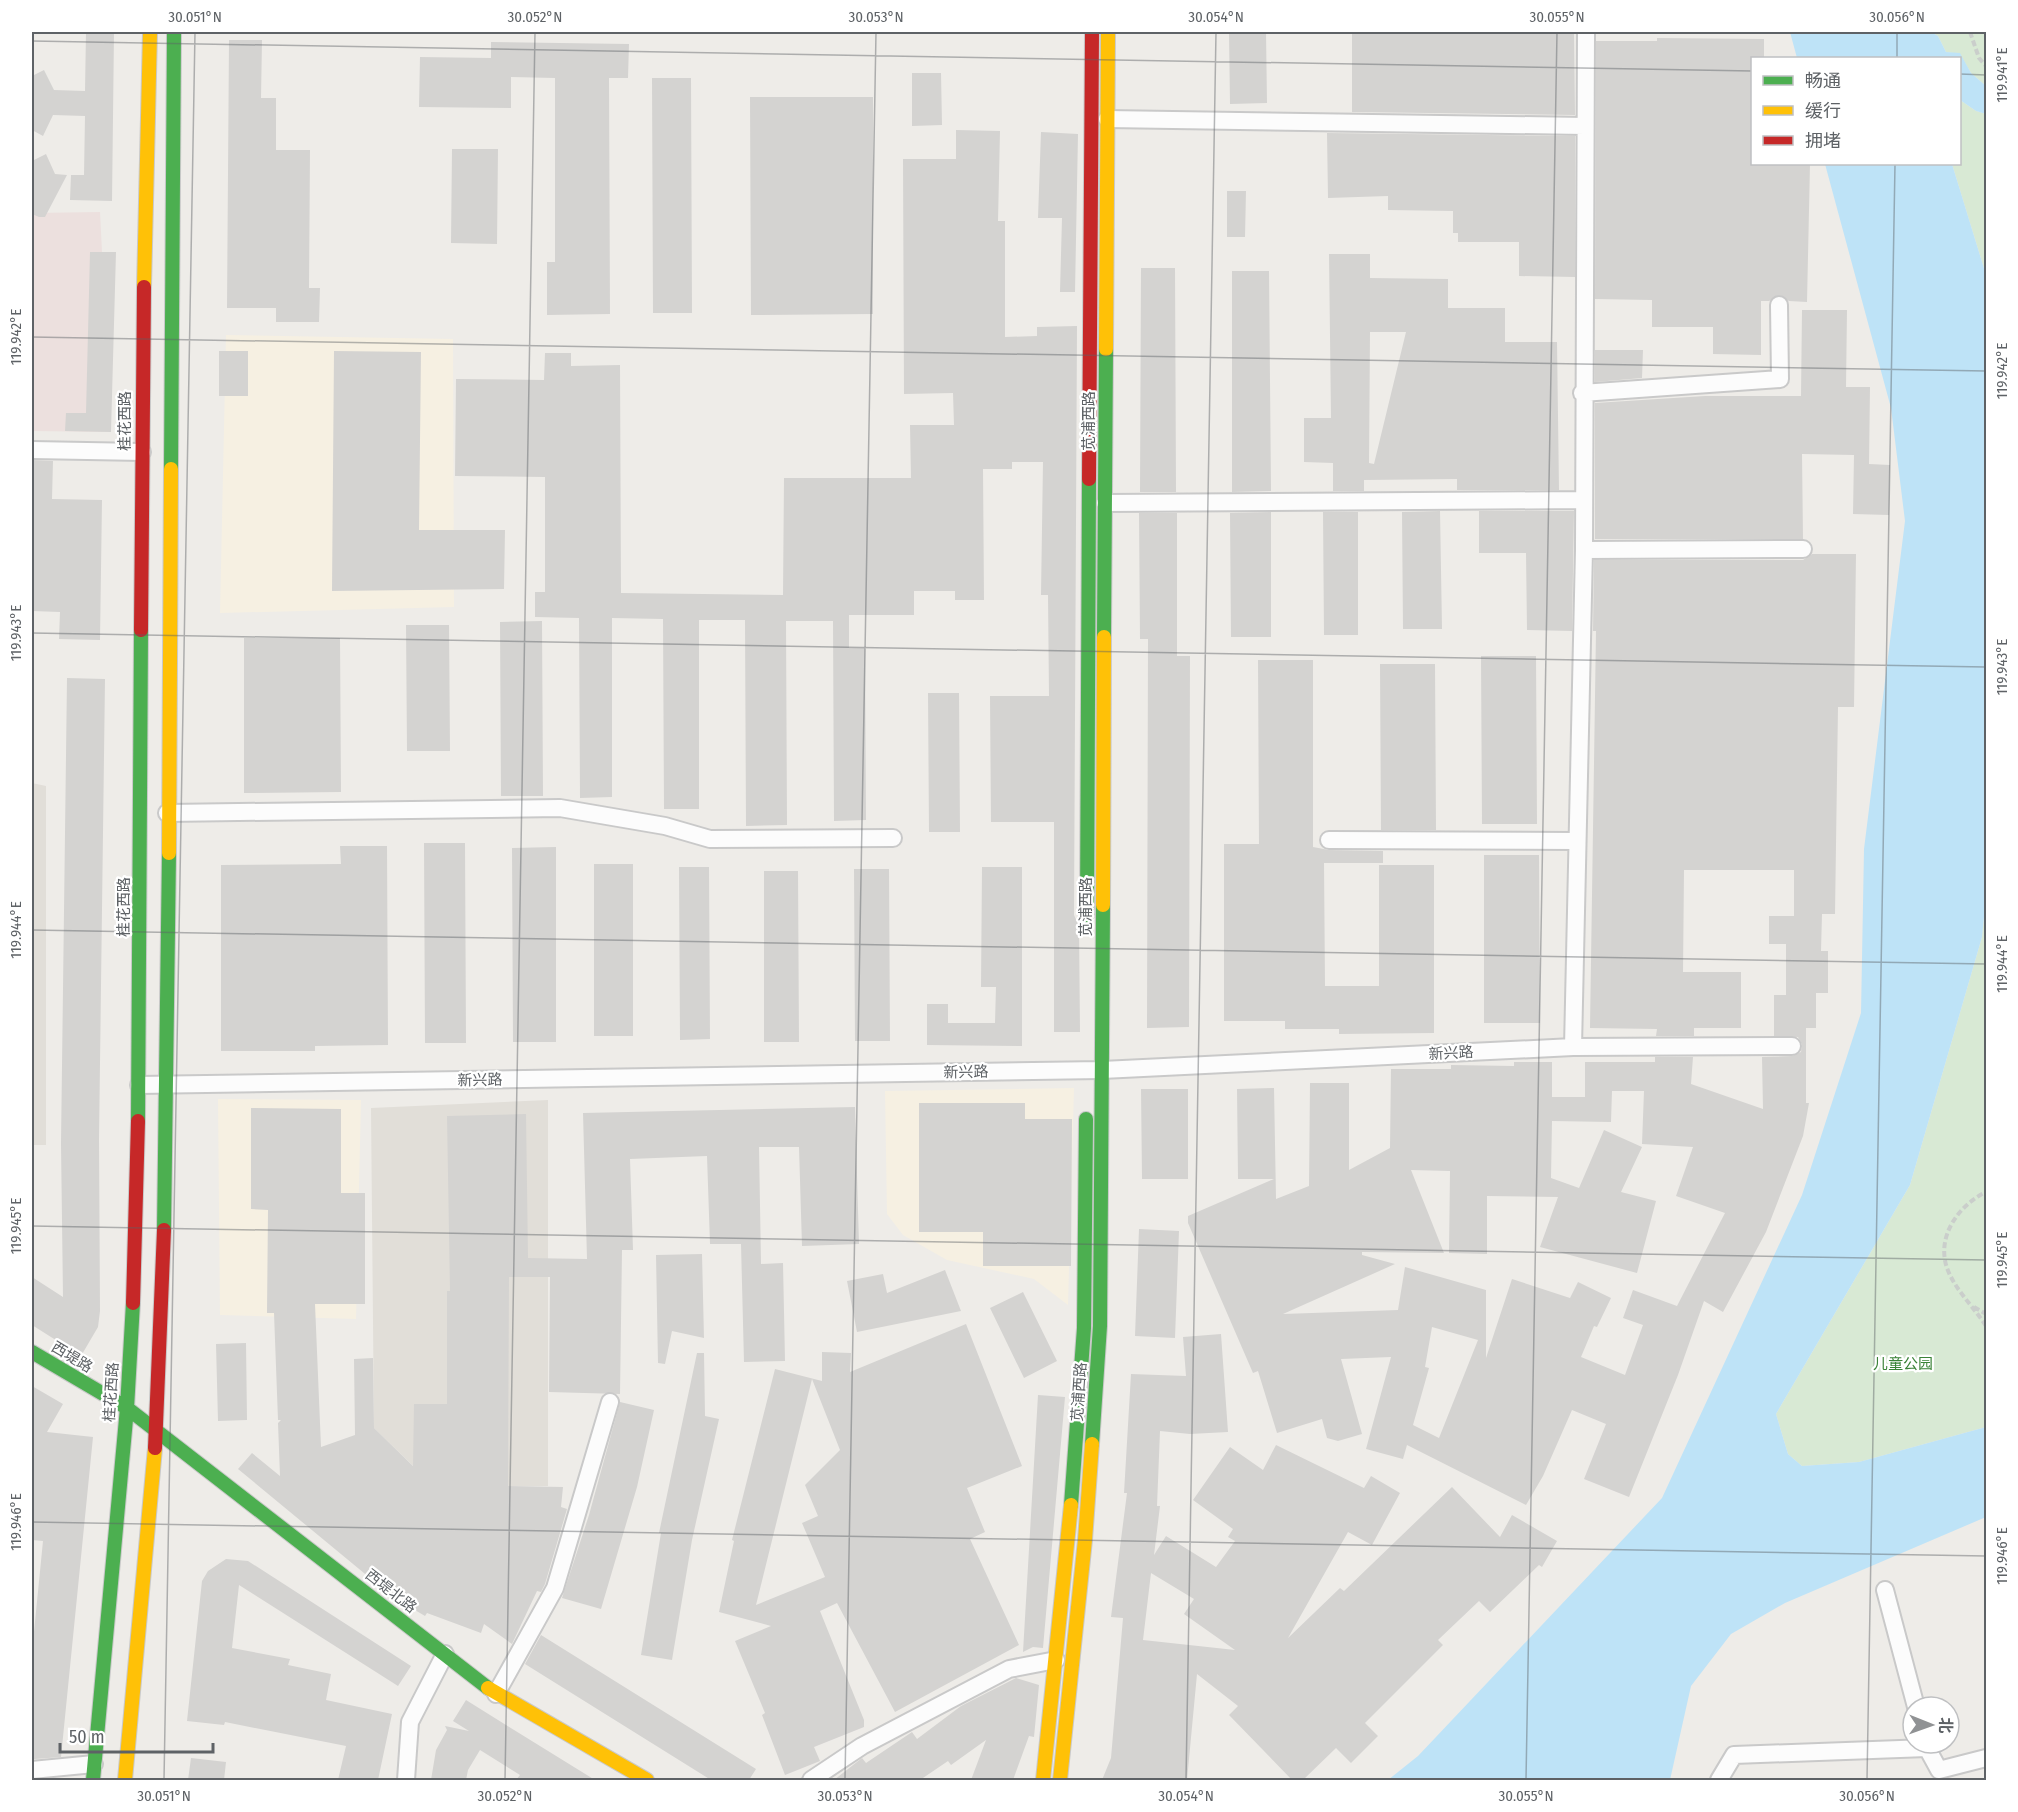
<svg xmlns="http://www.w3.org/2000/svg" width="2018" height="1812" viewBox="0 0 2018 1812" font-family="'Fira Sans Condensed','Noto Sans SC',sans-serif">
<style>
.commercial{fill:#f6f0e2}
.education{fill:#e1ded8}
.medical{fill:#ece0de}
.green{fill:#d8e9d4}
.water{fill:#bee3f7}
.building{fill:#d4d3d1;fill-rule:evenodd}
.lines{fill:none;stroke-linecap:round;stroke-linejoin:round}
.street-casing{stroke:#c9c9c9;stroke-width:20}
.fast-casing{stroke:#c9c9c9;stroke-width:16}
.slow-casing{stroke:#c9c9c9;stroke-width:16}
.jam-casing{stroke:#c9c9c9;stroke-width:16}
.path{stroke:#cacecb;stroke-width:4;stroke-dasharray:6 3;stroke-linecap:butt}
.street{stroke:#fcfcfc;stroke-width:16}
.fast{stroke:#4caf50;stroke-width:14}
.slow{stroke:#ffc107;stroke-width:14}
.jam{stroke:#c62828;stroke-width:14}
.ticks{fill:none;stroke:#5e6266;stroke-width:1.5;stroke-opacity:0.45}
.labels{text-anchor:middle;stroke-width:4.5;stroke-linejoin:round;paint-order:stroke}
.street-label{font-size:15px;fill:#5e6266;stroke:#fff}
.park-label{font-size:15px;fill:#3a8337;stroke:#fff}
.neatline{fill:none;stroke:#5e6266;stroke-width:2}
.ticks-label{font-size:15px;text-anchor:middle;fill:#5e6266}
</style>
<rect width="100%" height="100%" fill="#eeece8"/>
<!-- commercial -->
<path class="commercial" d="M226,335L453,339L454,607L220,613Z
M1074,1088L1068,1305L1034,1279L947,1260L903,1235L887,1214L885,1091Z
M218,1099L361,1100L356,1319L220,1315Z"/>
<!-- education -->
<path class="education" d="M32,783L46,786V1145H32Z
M548,1100V1486H434L374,1428L371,1108Z"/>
<!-- medical -->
<path class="medical" d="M100,212L111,432L32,431V213Z"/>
<!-- green -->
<path class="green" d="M1931,32H1986V86L1971,73L1960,54L1946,52L1938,36Z
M1960,100L1976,111L1986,114V275L1952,164H1960Z
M1986,897V1427L1859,1462L1802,1466L1788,1454L1776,1414L1910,1185L1982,937Z"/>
<!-- water -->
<path class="water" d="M1790,32H1931L1938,36L1946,52L1960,53L1971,73L1986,86V114L1976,111L1960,100V58H1797Z
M1825,164H1952L1986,275V897L1982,937L1910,1185L1776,1414L1788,1454L1802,1466L1859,1462L1986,1427V1517L1785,1603L1731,1634L1691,1686L1670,1780H1388L1418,1756L1662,1498L1802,1195L1861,1013L1864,849L1905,521L1891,408Z"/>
<!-- building -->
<path class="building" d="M86,32H114L112,201L70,200L71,175H84L85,116L53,115L43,136L32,130V76L44,70L54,90L85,91Z
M1229,32H1266L1267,103L1230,104Z
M1352,32H1574L1575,115L1352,112Z
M1657,38L1764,39V58H1752V164H1810L1807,302L1789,301L1779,295L1769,301H1761V355L1713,354V327H1652V300L1595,299L1596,41H1657Z
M229,40H262L261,98H276V150H310L309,288H320L319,322H276V308H227Z
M491,42L629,44L628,78H609L610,314L547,315V262H555V78L511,77V108L419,107L420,57L491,58Z
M912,73H941L942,125L912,126Z
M652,78H691L692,313H653Z
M750,97H873V314L751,315Z
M956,130L1000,131L998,221H1005V337L1037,336V327L1077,326L1074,915L1079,926L1080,1032H1054V822H991L990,696H1049L1048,595H1041L1043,462H1012V469H983L984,600H955V591H914V615H849V648H865L866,820L834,821L833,621H786L787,825L746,826L745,620H699V809H664L663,619L612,618V797L580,798L579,618L535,617V592H545V477L455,476L456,379L544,380L545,353H571V366L620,365L621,593L783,595L784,478H911L910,425H954L953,393L904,394L903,159H956Z
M1041,132L1078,134L1075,292H1060L1062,218H1038Z
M1327,133L1575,136V277L1519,276V242H1458V233H1453V211L1388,210V196L1328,198Z
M452,149H498L497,244L451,243Z
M46,154L55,174L67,175L45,217H39L32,214V161Z
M1227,191H1246L1245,237H1227Z
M90,252H116L111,432L65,431L66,413H86Z
M1329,254H1370V278L1448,279V308H1505V342H1557L1559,490H1457V479L1364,480V491H1333V463L1304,462V418H1331ZM1370,332H1406L1374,464L1369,463Z
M1141,268H1175L1176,492H1140Z
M1232,271H1269L1271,491L1232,492Z
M1802,310H1847L1846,387H1870L1869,464L1890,465L1889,515L1853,514L1854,455L1802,454L1803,539H1595V403L1705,396H1801Z
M1595,350H1643L1642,378L1595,382Z
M219,351H248V396H219Z
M334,351L421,352L419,530H505L504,589L332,591Z
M32,460L53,461L52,499L102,500L100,640L59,639L60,612L32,611Z
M1440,511L1442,629H1403L1402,512Z
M1479,511H1574L1572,631L1527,630L1526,553H1479Z
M1271,512V637H1231L1230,513Z
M1323,512H1358V635H1324Z
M1139,513H1177V656H1190L1189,1027L1147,1028L1148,639H1140Z
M1812,554H1856L1854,707H1838L1835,914H1822L1821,951H1828V993H1816V1028H1806V1103H1809L1803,1136L1766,1232L1723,1312L1704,1301L1678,1375L1629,1497L1584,1479L1606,1424L1572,1410L1543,1476L1526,1505L1407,1445L1403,1459L1366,1449L1391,1357L1341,1359L1362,1434L1338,1441L1327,1438L1322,1419L1277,1433L1258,1371L1253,1373L1188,1223V1216L1274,1179H1238L1237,1089L1274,1088L1276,1199L1309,1186L1310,1083H1349V1170L1390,1148L1391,1069H1451V1065L1514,1066V1062H1552V1097H1585V1062H1655V1057H1693L1691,1084L1763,1109L1762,1057L1792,1056L1801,1052L1802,1045L1798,1037L1774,1036V995H1786V944H1769V916H1794V870H1684L1683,972H1741V1028H1694V1036H1656L1657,1029L1590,1028L1596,631H1593L1594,560H1803ZM1612,1091H1644L1642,1144L1693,1147L1676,1196L1725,1213L1677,1306L1633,1290L1623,1318L1643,1325L1625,1375L1581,1357L1594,1326L1597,1327L1611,1298L1578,1282L1570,1298L1512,1279L1486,1358V1290L1405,1267L1398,1310L1283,1314L1395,1264L1362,1255V1252L1444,1253L1411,1170L1450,1171L1449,1253L1487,1254V1196L1558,1197L1540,1247L1637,1273L1656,1201L1621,1192L1642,1147L1604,1130L1579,1188L1551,1178L1552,1121L1611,1122ZM1432,1327L1478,1340L1439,1438L1413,1425L1429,1368L1425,1367Z
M542,621L543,796H501L500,622Z
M406,625H449L450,751H407Z
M244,638H340L341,792L244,793Z
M1481,656H1536L1537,824H1482Z
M1258,660H1313V847L1329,850L1383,851V863H1324L1325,986H1379V865H1434V1033L1339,1034V1029H1285V1021H1224V844H1259Z
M1380,664H1435L1436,830H1381Z
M67,678L105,679L99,1140L100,1311L98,1327L81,1356L32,1325V1277L63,1297L61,1144Z
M928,693H959L960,832H929Z
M424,843H465L466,1043H425Z
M340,846H387L388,1045L315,1046V1051H221V865L341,864Z
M556,847V1042H513L512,848Z
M1484,855H1539L1540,1023H1484Z
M594,864H633V1036H594Z
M679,867H709L710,1039L680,1040Z
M982,867H1022V1046L927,1045V1004H948V1023H995L996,987H981Z
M854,869H889L890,1041H855Z
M764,871H798L799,1042H764Z
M1141,1089H1188V1179H1142Z
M919,1103H1025V1119H1072L1071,1266H983V1232H919Z
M855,1107L859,1244L802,1246L799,1147H759L761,1264L783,1263L785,1361L744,1362L741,1244H710L707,1156L630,1159L633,1250H622L620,1394L549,1392L550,1277H509L508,1486L563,1487L561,1507L567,1509L545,1584L541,1592L537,1591L512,1644L484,1624L481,1633L427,1613L425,1616L393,1597L238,1469L252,1453L280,1476L278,1423L281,1420H278L274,1313H267L268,1210L251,1209V1108L341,1109V1193H365V1304H315L321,1447L355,1435L354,1359L373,1358L374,1428L413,1466L414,1404H447V1291H450L447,1116L526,1114L528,1258L587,1259L583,1113Z
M1139,1229L1179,1231L1175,1338L1135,1336Z
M702,1254L704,1338L672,1331L665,1364L658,1363L656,1255Z
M945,1270L961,1311L857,1332L847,1281L883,1274L887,1293Z
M1023,1292L1057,1361L1024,1378L990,1308Z
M966,1324L1022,1466L967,1488L985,1532L970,1539L1019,1645L895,1712L837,1603L820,1611L864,1720V1727L814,1747L820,1761L785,1775L762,1715L765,1713L735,1641L771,1626L719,1612L734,1541L732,1540L775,1369L822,1381V1352L851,1353L850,1372ZM812,1379L840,1450L805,1485L818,1516L802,1523L825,1577L756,1605Z
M1221,1334L1228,1432L1190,1434L1160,1431L1157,1506H1160L1154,1555L1166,1536L1216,1567L1235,1541L1228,1537L1233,1529L1193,1500L1230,1447L1263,1470L1276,1445L1364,1488L1371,1476L1400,1493L1372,1545L1348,1532L1288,1638L1340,1588L1344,1591L1452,1487L1500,1537L1512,1515L1557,1541L1542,1567L1539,1565L1490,1612L1479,1601L1438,1640L1443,1645L1365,1723L1378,1736L1351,1763L1336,1748L1303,1780H1292L1229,1715L1238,1706L1197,1674L1187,1780H1102L1111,1758L1123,1618L1111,1617L1127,1493H1124L1131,1374L1186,1376L1183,1337ZM1151,1573L1194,1599L1184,1614L1235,1650L1143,1640Z
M246,1343L247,1420L218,1421L216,1344Z
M697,1353H704L705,1416L719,1419L692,1540L672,1660L641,1655L661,1533H659Z
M32,1386L63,1404L47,1432L93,1437L61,1757L35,1759H32V1652L43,1541L32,1540Z
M1038,1395L1065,1397L1043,1648L1033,1647L1023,1652Z
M620,1402L654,1410L637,1487L601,1609L562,1598L589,1515Z
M226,1559L248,1561L411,1666L398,1686L239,1585L232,1648L290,1659L288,1665L331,1674L326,1700L392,1714L378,1780H338L346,1746L225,1722L224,1725L187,1721L202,1581L208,1571Z
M541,1635L756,1769L749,1780H711L525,1664Z
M1016,1678L1039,1685L1034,1737L1029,1736L1013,1780H971L986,1740L951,1765L948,1761L920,1780H834L862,1758L866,1763L912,1732L917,1739L961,1706Z
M466,1700L498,1720L595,1780H516L520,1775L480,1750L468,1770L466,1780H431L436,1750L447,1730L445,1726L469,1731L453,1721Z
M191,1758L226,1762L224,1780H188Z"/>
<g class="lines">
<!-- street casing -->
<g class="street-casing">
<path id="street" d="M1107,119L1584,126
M1582,393L1780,379L1779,305
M32,450L142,452
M1105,503L1584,500
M1584,550L1803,549
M167,813L560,808L665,826L710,839L893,838
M1329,840L1576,841
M1573,1047L1584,550L1586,32
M139,1085L1102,1070L1573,1047L1792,1046
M1885,1590L1916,1707
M496,1694L555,1588L610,1402
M1927,1748L1939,1770L1986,1758
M32,1770L94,1764
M406,1780L410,1722L445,1654
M811,1780L862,1746L1009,1669L1056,1660
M1719,1780L1734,1755L1927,1748L1925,1743"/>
</g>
<!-- fast casing -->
<g class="fast-casing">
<path id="fast" d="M171,469L174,32
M1104,637L1106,349
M1087,915L1089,479
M138,1121L141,630
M164,1230L169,853
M32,1352L127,1408L488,1688
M1092,1444L1100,1326L1103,905
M1071,1505L1084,1328L1086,1119
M93,1780L127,1408L133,1303"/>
</g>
<!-- slow casing -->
<g class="slow-casing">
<path id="slow" d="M144,287L150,32
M1106,349L1108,32
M169,853L171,469
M1103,905L1104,637
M488,1688L647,1780
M125,1780L155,1448
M1043,1780L1071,1505
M1060,1780L1085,1540L1092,1444"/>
</g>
<!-- jam casing -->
<g class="jam-casing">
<path id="jam" d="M1089,479L1092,32
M141,630L144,287
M133,1303L138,1121
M155,1448L164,1230"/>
</g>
<!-- path -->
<path class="path" d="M1970,32L1979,58L1986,66
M1986,1187V1192C1959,1205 1936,1236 1947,1268C1955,1290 1974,1307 1986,1326
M1974,1307L1986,1314"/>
<!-- street -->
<use href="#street" class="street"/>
<!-- fast -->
<use href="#fast" class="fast"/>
<!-- slow -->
<use href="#slow" class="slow"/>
<!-- jam -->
<use href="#jam" class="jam"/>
</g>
<!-- ticks -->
<path class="ticks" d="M32,41L1752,71M1897,58V32M1960,74L1986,75M32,337L1986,371M32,633L1986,667M32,930L1986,964M32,1226L1986,1260M32,1522L1986,1556M164,1780L195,32M505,1780L535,32M845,1780L876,32M1186,1780L1216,32M1526,1780L1557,32M1867,1780L1895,164"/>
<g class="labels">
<!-- street labels -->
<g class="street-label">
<text transform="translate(125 421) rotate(-90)" y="5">桂花西路</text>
<text transform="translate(1089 421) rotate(-90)" y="5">苋浦西路</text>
<text transform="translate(124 907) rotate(-90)" y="5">桂花西路</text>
<text transform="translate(1086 907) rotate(-90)" y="5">苋浦西路</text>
<text transform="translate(1451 1053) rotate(-3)" y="5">新兴路</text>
<text transform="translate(966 1072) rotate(-1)" y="5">新兴路</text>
<text transform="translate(480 1080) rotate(-1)" y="5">新兴路</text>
<text transform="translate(72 1357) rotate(31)" y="5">西堤路</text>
<text transform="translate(111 1392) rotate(-86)" y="5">桂花西路</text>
<text transform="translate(1079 1392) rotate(-86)" y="5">苋浦西路</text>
<text transform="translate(391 1591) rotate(38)" y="5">西堤北路</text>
</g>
<!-- park labels -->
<g class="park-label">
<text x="1903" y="1369">儿童公园</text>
</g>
</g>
<!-- border -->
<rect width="2018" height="1812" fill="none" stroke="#ffffff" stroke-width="66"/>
<!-- legend -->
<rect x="1751" y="57" width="210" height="108" fill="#ffffff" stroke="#bfc0c2" stroke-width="1.5"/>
<rect x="1763" y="76" width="30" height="9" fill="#4caf50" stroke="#bfc0c2" stroke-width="1.5"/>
<text x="1805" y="87" font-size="18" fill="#5e6266">畅通</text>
<rect x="1763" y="106" width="30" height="9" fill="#ffc107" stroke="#bfc0c2" stroke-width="1.5"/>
<text x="1805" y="117" font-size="18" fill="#5e6266">缓行</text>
<rect x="1763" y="136" width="30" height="9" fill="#c62828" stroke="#bfc0c2" stroke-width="1.5"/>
<text x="1805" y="147" font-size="18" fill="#5e6266">拥堵</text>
<!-- north arrow -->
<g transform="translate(1931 1725) rotate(91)"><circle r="28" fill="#ffffff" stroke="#bfc0c2" stroke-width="1.5"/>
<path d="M0-4.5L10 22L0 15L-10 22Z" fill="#909294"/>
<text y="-9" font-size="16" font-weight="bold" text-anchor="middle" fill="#5e6266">北</text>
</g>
<!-- scale -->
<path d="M60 1743v9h153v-9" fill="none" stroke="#5e6266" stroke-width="3"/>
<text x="69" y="1743" font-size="18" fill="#5e6266" stroke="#ffffff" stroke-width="4.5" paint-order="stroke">50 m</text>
<rect x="33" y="33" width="1952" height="1746" class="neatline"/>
<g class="ticks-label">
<text x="195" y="22">30.051°N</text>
<text x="535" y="22">30.052°N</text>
<text x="876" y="22">30.053°N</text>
<text x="1216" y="22">30.054°N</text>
<text x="1557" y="22">30.055°N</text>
<text x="1897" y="22">30.056°N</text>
<text transform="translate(2002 75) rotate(-90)" y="5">119.941°E</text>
<text transform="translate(16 337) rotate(-90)" y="5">119.942°E</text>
<text transform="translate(2002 371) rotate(-90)" y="5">119.942°E</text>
<text transform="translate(16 633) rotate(-90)" y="5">119.943°E</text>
<text transform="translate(2002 667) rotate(-90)" y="5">119.943°E</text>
<text transform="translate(16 930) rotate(-90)" y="5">119.944°E</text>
<text transform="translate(2002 964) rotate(-90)" y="5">119.944°E</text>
<text transform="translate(16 1226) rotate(-90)" y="5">119.945°E</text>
<text transform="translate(2002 1260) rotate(-90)" y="5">119.945°E</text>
<text transform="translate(16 1522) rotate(-90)" y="5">119.946°E</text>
<text transform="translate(2002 1556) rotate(-90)" y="5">119.946°E</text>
<text x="164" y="1801">30.051°N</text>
<text x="505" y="1801">30.052°N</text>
<text x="845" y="1801">30.053°N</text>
<text x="1186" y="1801">30.054°N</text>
<text x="1526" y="1801">30.055°N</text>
<text x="1867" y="1801">30.056°N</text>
</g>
</svg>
